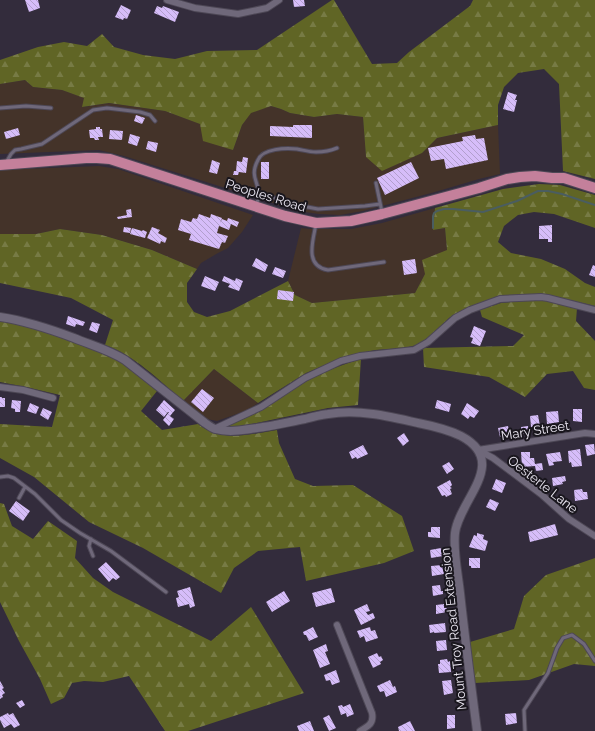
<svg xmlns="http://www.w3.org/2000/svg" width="595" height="731" viewBox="0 0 595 731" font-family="Raleway,sans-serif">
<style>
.commercial{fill:#443329}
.forest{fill:url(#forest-firs)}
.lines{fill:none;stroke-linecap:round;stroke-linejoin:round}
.stream{stroke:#4a5d61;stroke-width:2}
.building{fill:url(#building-back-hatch)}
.service-casing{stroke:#4d4755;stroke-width:5}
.minor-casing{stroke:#4d4755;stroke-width:8}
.tertiary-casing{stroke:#4d4755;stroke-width:10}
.primary-casing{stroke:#4d4755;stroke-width:12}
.service{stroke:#6f687a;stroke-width:3}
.minor{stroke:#6f687a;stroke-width:6}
.tertiary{stroke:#6f687a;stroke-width:8}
.primary{stroke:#c4809b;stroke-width:10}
.labels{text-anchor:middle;stroke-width:4;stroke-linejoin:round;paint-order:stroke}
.street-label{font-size:13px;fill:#ece8f3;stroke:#19161d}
</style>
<defs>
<pattern id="forest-firs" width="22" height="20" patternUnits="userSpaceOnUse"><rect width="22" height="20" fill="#606525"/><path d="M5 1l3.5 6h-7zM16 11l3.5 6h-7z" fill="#777b45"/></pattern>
<pattern id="building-back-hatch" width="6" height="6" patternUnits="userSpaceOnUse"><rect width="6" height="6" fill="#d6bdf9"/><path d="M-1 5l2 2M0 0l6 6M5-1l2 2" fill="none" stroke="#b29fcd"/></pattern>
</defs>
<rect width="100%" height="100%" fill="#332c3c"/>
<!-- commercial -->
<path class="commercial" d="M25,80L33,87L62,90L85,98L83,107L109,103L165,111L201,124L233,150L242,125L251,112L271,106L281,109L290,113L314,117L337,114L363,117L366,157L422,153L437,138L498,125L500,174L479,179L435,192L363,211L340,215L319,214L304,212L288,208L124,156L99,150L0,154V84Z
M99,166L118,169L253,215L242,232L228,248L218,253L201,263L197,269L152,250L102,235L60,229L36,234H0V170Z
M435,208L433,230L445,228L447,250L425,274L415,293L312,303L295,295L288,281L301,228L311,229H351L382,223Z
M214,369L258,403L248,410L217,421L207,419L183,401Z"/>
<!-- forest -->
<path class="forest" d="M332,0H334L372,64L397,63L409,52L470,6L473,0H595V179L563,171L559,84L544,69L518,73L504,87L498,105V125L437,138L422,153L382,171L366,157L363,117L337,114L314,117L290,113L281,109L271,106L251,113L242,125L233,150L203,141L200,124L165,111L109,103L82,107L84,98L62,90L33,87L25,80L0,84V60L38,47L64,42L87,46L102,34L114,47L143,55L175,59L207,51L257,50Z
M539,184L560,185L595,195V228L554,214L534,212L518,215L504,226L498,242L511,253L541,259L565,269L585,283L595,287V306L545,294H535L499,298L480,303L449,318L426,340L417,345L404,348L375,350L352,355L325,365L306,373L258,403L214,369L183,401C160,381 133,354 105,345L113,320L71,298L0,283V234H36L60,229L102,235L152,250L197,269L187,283V302L194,312L207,317L230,311L288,281L295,295L312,303L415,293L425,274L422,260L447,250L445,228L433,230L435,208L503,189Z
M529,300H548L577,308L576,321L595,341V390L584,388L573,371L547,374L525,397L489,377L424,367L423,348L513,346L524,335L482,317L480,310L501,303Z
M0,321L23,325L50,334L114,357L157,391L141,411L162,430L198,424C221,443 251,434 277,430L279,443L295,479L313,486L353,485L402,516L414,551L384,563L306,581L300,547L258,551L234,568L221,593L143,548L89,522L34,477L0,458V424L52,427L60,395L26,387L0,382Z
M361,359L358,405L328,408L242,426H226C256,415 280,397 307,381C324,371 342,365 361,359Z
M0,503L4,504L12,526L33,539L48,521L77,541L75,558L93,578L113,592L211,641L251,607L304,693L188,731H165L129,676L103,682L84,681L72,683L64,698L51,704L40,679L19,641L0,602Z
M595,558V666L574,664L529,680L475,683L470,642L514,629L524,596L546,575Z"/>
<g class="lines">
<!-- stream -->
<path class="stream" d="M433,228V216L434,213L437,211L444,209H453L483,212L517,201L538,191H548L562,194L595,205"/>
</g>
<!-- building -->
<path class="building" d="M25,0H38L40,8L29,12Z
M293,0H304L305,6L294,7Z
M121,5L131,10L127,19L124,18L123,20L115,17Z
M157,6L162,8L163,6L179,12L175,22L154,13Z
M508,92L517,95L515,100H517L514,112L503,109Z
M136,115L145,118L142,124L134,121Z
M293,125H312V138L270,136V126L293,127Z
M96,127H100V129H102L103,137H98L99,140H95L94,138H90L89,130L96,129Z
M18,128L20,135L6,139L4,132Z
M110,130L123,131L122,140L109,139Z
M130,134L140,137L137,146L128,143Z
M475,135L476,139L484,138L488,160L446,169L444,159L431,161L428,148L463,141L462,137Z
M148,141L158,143L156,152L146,149Z
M243,157L248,158L246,173L239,172L238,175H233L234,171H236L237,161L242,162Z
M212,160L220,163L217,174L209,172Z
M261,162H269V179H261Z
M411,162L419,178L385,195L377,178Z
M131,209L132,217L118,219L117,217L127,215L126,210Z
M199,214L210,218L211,214L222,218L220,223L222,219L227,221L228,218L239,222L237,227L231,224L229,230L219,226L217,233L228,236L225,243L222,242L219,249L189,240L191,234L178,230L181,219L191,222L193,218L197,219Z
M552,225V242H548V239H539V226Z
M124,227L131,228L130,233L123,232Z
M152,227L160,230L158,233L167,238L165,243L161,241L160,244L147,238Z
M132,228L142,231L143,230L147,232L145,238L130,234Z
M256,258L268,265L265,272L252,266Z
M415,259L417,273L404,275L402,261Z
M593,265L595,266V277L589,275Z
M275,267L286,271L283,278L272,274Z
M205,276L219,282L215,291L201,286Z
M224,276L235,281L236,278L243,281L239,291L228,287L230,284L222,281Z
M278,290L294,292L293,301L277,299Z
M68,316L85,322L83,326L76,324L75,327L66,324Z
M92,322L100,324L97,333L89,330Z
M474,326L486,331L480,346L471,343L473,338L470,337Z
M202,389L214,398L203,412L191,402Z
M0,397H2V398H5V407H0Z
M12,400L21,401L20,412H15V409L11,408Z
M164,400L175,410L170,416L174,419L169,426L163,420L169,412H168L164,417L156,410Z
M437,400L451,404L449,412L435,408Z
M30,403L39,407L36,414L27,411Z
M467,403L479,411L474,418L470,416L468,419L461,414Z
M43,408L52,412L48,420L40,415Z
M573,409H582V422L573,421Z
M558,411L559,422L547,424L546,412Z
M538,415L540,426L531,427L530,416Z
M508,426L510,436L500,437L498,428Z
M528,426L529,433L522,434L521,427Z
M404,433L409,441L403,446L397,438Z
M594,444L595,454L587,456L585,445Z
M363,445L368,454L357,459L356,457L352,459L349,452Z
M580,449L582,466L572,467L571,462L569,463L568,451Z
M521,452H530V458H534L535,464L542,463L543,470L536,471L535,466L522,467Z
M560,452L562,461L553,462L554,465L549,466L546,454Z
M449,462L454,469L447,474L442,466Z
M565,476L566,481L562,482L563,484L553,486L552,478Z
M496,479L506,483L502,493L492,489Z
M450,480L452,485L450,487L452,488L450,489L452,494L446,497L445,495L442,496L437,487Z
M582,489L583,492H587L588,499L575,501L574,490Z
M490,499L499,503L495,511L486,507Z
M16,501L30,511L23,521L9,511Z
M555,524L558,535L530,542L528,532Z
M431,527H440V538L428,537V532H431Z
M477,533L484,535L483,539L488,541L485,551L469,547L474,535L477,536Z
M441,548L443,556L431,558L430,550Z
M469,558H480V568H471V566H469Z
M106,562L120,577L116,580L113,578L109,582L98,569Z
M442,565L444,574L432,576L431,566Z
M440,585L441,591H443V594L433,596L432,586Z
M190,587L195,606L190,608L189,604L178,607L176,598L179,597L177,591Z
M331,588L335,602L316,607L312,593Z
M284,591L290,601L272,612L266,602Z
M367,604L370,611L366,612L368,615L373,613L375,618L361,625L354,610Z
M444,604V608H447V612L436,614V605Z
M445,623L446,632L434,633V632L430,633L429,625Z
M313,627L318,637L309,641L306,635H304L303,632Z
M370,627L371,631L375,630L378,638L366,642L364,636L360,638L357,631Z
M446,640L447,650L437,651L436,641Z
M326,644L328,651L325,652L330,664L320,668L313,650Z
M377,653L379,657L381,656L383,660L380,662L381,664L373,668L368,657Z
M447,659L448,662L450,661L451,672L439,673L438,664H440V660Z
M336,670L340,682L332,685L330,680L326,681L324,675Z
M390,680L393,687L395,686L397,692L386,697L384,691L380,692L377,686Z
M451,680L453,693L444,695L442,681Z
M0,681L4,688L2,689L5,693L2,695L3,697L0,699Z
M22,700L25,705L20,708L16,703Z
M350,704L354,714L347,717L346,713L341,715L338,706L342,705L343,707Z
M8,713L9,715L13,713L20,725L14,728L11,724L4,728L0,720V717Z
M516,713L517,723L506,725L505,714Z
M329,715L336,728L329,731L323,718Z
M447,715H455V728L447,729Z
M310,721L314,731H299L297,726Z
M410,721L415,731H399L398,727Z"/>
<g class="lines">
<!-- service casing -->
<g class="service-casing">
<path id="service" d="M0,108L26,106L51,108
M7,161L11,154L15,150L21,149L42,144L93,110L107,108L140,112L150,115L155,121
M376,183L382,212
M259,197H272L291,204L318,209L365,206L380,204
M256,204C257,202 259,199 259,196C259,181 249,177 258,160C263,148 286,148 297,149C303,150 309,152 316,152C323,152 330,151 337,148
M316,224C313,241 304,266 328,270L384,262
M0,477L8,476L14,478L35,494L61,520L80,533L111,551L166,592
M19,498L25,487
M91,539L89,546L93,556
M525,731L524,710L548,673L557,648L563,638L572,635L584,644L595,661"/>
</g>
<!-- minor casing -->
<g class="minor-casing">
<path id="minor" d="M167,0L195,8L238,14L267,8L279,0
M0,387L23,390L53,398
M214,429L261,407L305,378L341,361L360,356L414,350L428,342L455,318L470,310L500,299L541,297L548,298L595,310
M478,450L493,458L541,494L569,519L595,536
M478,450L585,433L595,434
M337,625L372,713C374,723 369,726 360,731"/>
</g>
<!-- tertiary casing -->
<g class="tertiary-casing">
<path id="tertiary" d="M0,317C26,321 50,329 74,338C91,345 109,350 125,360L205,423C208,425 212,428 215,429C229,433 244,430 257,428C273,426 289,422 305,419C312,417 320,415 328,414C358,409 388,416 418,423C433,426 447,429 461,436C510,462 459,500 455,533C453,552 458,574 460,593C465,639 471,685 477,731"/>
</g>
<!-- primary casing -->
<g class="primary-casing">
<path id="primary" d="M0,165L86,158H97L110,159L285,216L316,223L351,221L382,214L479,188L507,179L520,177L535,176L552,178H564L595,188"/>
</g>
<!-- service -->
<use href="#service" class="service"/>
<!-- minor -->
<use href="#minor" class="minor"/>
<!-- tertiary -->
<use href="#tertiary" class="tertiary"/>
<!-- primary -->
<use href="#primary" class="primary"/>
</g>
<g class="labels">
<!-- street labels -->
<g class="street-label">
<text transform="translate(266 195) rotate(17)" y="5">Peoples Road</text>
<text transform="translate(535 430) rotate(-9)" y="5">Mary Street</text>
<text transform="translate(543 484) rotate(38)" y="5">Oesterle Lane</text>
<text transform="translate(453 629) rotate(-96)" y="5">Mount Troy Road Extension</text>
</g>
</g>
</svg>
